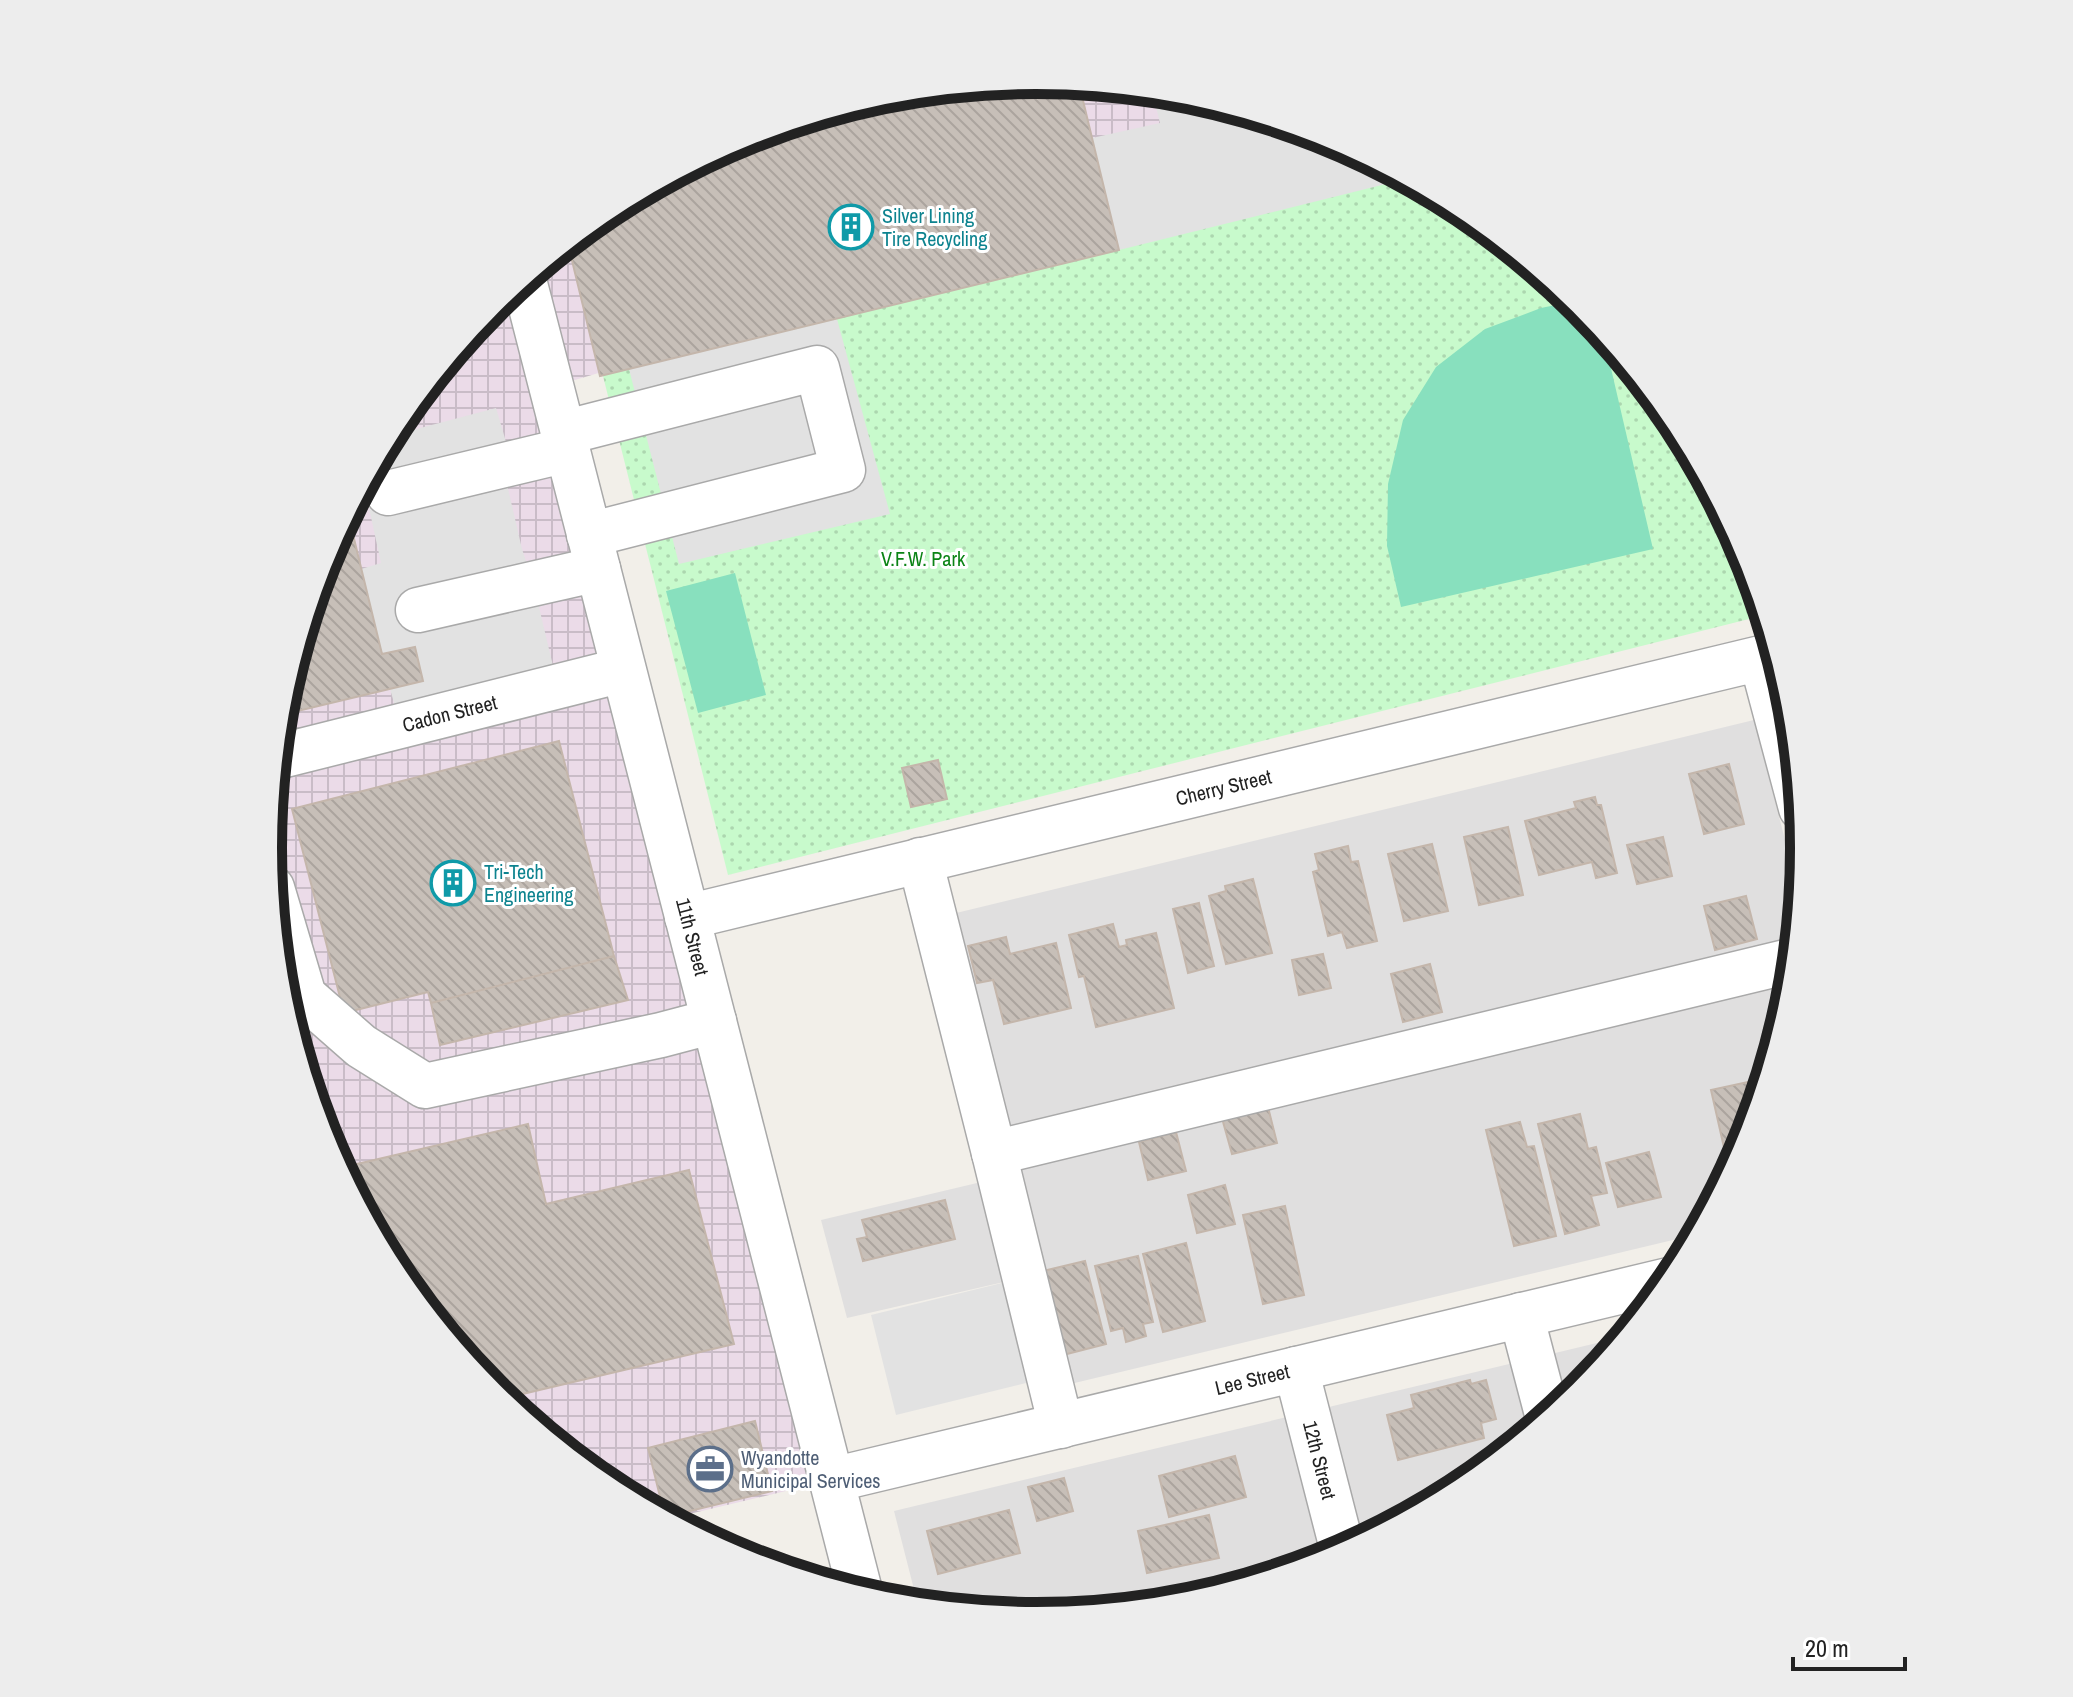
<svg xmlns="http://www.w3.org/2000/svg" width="2073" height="1697" viewBox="0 0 2073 1697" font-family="'Archivo Narrow',sans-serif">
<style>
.residential{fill:#e0dfdf}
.industrial{fill:url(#industrial-grid)}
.park{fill:url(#park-dots)}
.pitch{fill:#88e0be}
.parking{fill:#e2e2e2}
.building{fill:url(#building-back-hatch);stroke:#c4b6ab;stroke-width:2}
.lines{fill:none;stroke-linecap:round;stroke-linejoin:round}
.minor-casing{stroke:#a9a9a9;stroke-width:47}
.minor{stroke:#fff;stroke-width:44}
.labels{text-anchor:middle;stroke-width:6;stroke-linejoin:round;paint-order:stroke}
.culture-label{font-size:20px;fill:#0d838f;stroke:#fff;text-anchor:start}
.park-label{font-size:20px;fill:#0c8416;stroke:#fff}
.street-label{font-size:20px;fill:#222;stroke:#fff}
.service-label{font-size:20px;fill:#4e5e75;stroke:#fff;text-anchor:start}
.rim{fill:none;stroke:#222;stroke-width:10}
</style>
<defs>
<pattern id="industrial-grid" width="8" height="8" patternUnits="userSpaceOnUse" patternTransform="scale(2)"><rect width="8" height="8" fill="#ebdbe8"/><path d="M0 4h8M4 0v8" fill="none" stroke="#c9bcc7"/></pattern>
<pattern id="park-dots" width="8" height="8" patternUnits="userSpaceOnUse" patternTransform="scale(2)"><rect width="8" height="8" fill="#c8facc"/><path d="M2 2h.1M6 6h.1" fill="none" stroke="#acd6af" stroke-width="1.8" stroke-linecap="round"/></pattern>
<pattern id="building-back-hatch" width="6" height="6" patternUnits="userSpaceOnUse" patternTransform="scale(2)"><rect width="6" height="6" fill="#c7bfb8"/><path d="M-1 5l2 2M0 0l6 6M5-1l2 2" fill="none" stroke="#aba49e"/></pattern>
</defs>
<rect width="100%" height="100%" fill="#f2efe9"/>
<!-- residential -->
<path class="residential" d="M1754,720L1800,898L1790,999L1746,1143L1698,1234L1062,1386L1034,1275L847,1318L821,1220L1015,1174L948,915Z
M1626,1336L1580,1392L1463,1488L1330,1559L1186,1602L1036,1617L918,1605L894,1511Z"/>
<!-- industrial -->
<path class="industrial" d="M1037,80L1187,95L1331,139L1400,176L602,372L551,387L832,1480L668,1519L609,1487L493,1392L397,1275L326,1142L283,998L268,848L283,698L327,554L398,421L493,305L610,209L743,138L887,95Z"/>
<!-- park -->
<path class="park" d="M1400,176L1464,210L1580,305L1676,422L1747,555L1765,615L728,875L602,372Z"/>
<!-- pitch -->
<path class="pitch" d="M1575,301L1603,334L1653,549L1401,607L1387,546L1388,484L1403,420L1436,367L1485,329L1541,308Z
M735,573L766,695L698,713L666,591Z"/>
<!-- parking -->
<path class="parking" d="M1152,91L1187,95L1331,139L1406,179L1119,250L1092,138L1160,123Z
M837,319L890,514L679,564L629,369Z
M496,408L515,472L506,480L522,549L526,561L532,566L549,603L539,607L553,666L395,706L390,689L423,681L415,647L382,654L361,569L381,563L364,485L390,436Z
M1010,1281L1034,1381L896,1415L871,1315Z"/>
<!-- building -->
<path class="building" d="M1037,80L1079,84L1119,250L600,376L568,244L610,209L743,138L887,95Z
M348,514L382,654L415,647L423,681L281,715L283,698L327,554Z
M559,741L614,956L431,1003L428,992L344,1013L292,809Z
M938,760L947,799L911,807L902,768Z
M1729,764L1744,824L1704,834L1689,774Z
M1595,797L1597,805H1601L1617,873L1596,878L1592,862L1539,875L1525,821L1576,808L1574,802Z
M1508,827L1523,895L1479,905L1464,837Z
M1663,837L1672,876L1637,884L1627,845Z
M1432,844L1448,911L1404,921L1388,854Z
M1348,846L1351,862L1358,861L1377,941L1347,948L1342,932L1328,936L1313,872L1319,870L1315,854Z
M1253,879L1272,953L1226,964L1209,896L1226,891L1225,886Z
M1746,896L1757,939L1715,950L1704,906Z
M1199,903L1214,966L1188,973L1173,909Z
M1113,924L1119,947L1127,945L1126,940L1156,933L1174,1008L1096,1027L1084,976L1079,977L1069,935Z
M1006,937L1010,954L1056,943L1071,1008L1004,1024L993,980L977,983L968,946Z
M1323,954L1331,988L1299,995L1292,960Z
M614,956L628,1000L440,1045L431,1003Z
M1430,964L1442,1012L1403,1022L1391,974Z
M1766,1078L1746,1143L1730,1174L1711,1090Z
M1266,1099L1277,1143L1232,1154L1220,1111Z
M1580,1114L1588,1149L1596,1147L1607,1193L1591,1196L1599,1225L1565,1234L1538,1124Z
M1520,1122L1527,1147L1534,1146L1556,1236L1514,1246L1486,1130Z
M528,1124L546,1204L689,1170L734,1344L501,1399L493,1392L447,1335L439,1307L426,1310L397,1275L340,1168Z
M1176,1132L1186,1171L1148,1180L1139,1142Z
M1649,1152L1661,1197L1618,1207L1606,1163Z
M1225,1185L1235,1224L1197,1233L1188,1195Z
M945,1200L955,1239L863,1261L857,1239L867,1237L862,1220Z
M1285,1206L1304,1295L1263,1304L1243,1215Z
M1186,1243L1205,1321L1163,1332L1143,1254Z
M1138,1256L1153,1322L1143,1324L1146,1336L1126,1342L1123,1328L1111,1331L1095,1266Z
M1085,1261L1106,1344L1063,1355L1043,1271Z
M1470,1380L1471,1384L1486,1380L1496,1419L1481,1423L1484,1438L1398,1460L1387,1415L1414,1408L1411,1395Z
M755,1421L772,1491L665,1517L648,1448Z
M1521,1440L1491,1465L1489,1455L1504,1452L1502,1445Z
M1235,1456L1246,1497L1169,1517L1159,1476Z
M1064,1478L1073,1511L1037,1521L1028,1487Z
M1009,1510L1020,1553L938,1574L927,1531Z
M1209,1515L1219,1558L1147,1573L1138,1531Z
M1026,1605L1028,1616L995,1613Z"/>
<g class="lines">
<!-- minor casing -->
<g class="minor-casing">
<g id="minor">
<path id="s1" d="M524,280L861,1595"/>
<path d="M563,433L817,368L843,470L589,535"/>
<path d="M388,493L567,450"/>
<path d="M418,610L598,569"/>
<path id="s2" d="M277,757L623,670"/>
<path d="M920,860L994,1153L1794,960"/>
<path d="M272,888L304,996L361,1046L425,1086L661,1035L714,1021"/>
<path id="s3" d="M687,917L1761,658L1801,808"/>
<path d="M994,1153L1061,1426"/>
<path d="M1521,1315L1548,1418"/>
<path id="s4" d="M1296,1369L1343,1552"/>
<path id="s5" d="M832,1480L1673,1279"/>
</g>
</g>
<!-- minor -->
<use href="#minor" class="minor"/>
</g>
<!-- icons -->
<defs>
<g id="building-ring" transform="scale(2.3)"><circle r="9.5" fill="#fff" stroke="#0f9aa8" stroke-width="1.5"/><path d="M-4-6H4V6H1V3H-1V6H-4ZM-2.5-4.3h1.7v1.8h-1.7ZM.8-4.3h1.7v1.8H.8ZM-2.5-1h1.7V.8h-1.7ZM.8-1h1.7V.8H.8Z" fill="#0f9aa8"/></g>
<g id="office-ring" transform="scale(2.3)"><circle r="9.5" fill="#fff" stroke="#5c6f8a" stroke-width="1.5"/><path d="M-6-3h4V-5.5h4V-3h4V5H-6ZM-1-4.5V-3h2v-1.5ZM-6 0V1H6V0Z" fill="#5c6f8a"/></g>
</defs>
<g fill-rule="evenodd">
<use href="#building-ring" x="851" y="227"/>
<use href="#building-ring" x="453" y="883"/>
<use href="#office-ring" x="710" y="1469"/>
</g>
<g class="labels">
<!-- culture labels -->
<g class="culture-label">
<text x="882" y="223">Silver Lining<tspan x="882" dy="23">Tire Recycling</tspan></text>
<text x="484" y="879">Tri-Tech<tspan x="484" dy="23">Engineering</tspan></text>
</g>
<!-- park labels -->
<g class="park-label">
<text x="923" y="566">V.F.W. Park</text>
</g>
<!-- street labels -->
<g class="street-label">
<text dy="7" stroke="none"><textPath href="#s2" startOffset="178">Cadon Street</textPath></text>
<text dy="7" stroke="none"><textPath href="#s3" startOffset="552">Cherry Street</textPath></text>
<text dy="7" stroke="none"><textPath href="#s1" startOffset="678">11th Street</textPath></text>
<text dy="7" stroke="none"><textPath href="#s5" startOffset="432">Lee Street</textPath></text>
<text dy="7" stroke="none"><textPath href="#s4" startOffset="94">12th Street</textPath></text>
</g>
<!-- service labels -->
<g class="service-label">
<text x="741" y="1465">Wyandotte<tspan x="741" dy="23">Municipal Services</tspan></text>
</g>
</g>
<!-- crop -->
<path d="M0 0H2073V1697H0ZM282 848a754 754 0 1 1 1508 0a754 754 0 1 1-1508 0Z" fill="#ededed" fill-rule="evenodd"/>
<path class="rim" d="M282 848a754 754 0 1 1 1508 0a754 754 0 1 1-1508 0Z"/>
<!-- scale -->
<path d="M1793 1657v12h112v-12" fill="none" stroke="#222222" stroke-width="4"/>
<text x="1805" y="1657" font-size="24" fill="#222222" stroke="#ffffff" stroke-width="6" paint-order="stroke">20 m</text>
</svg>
